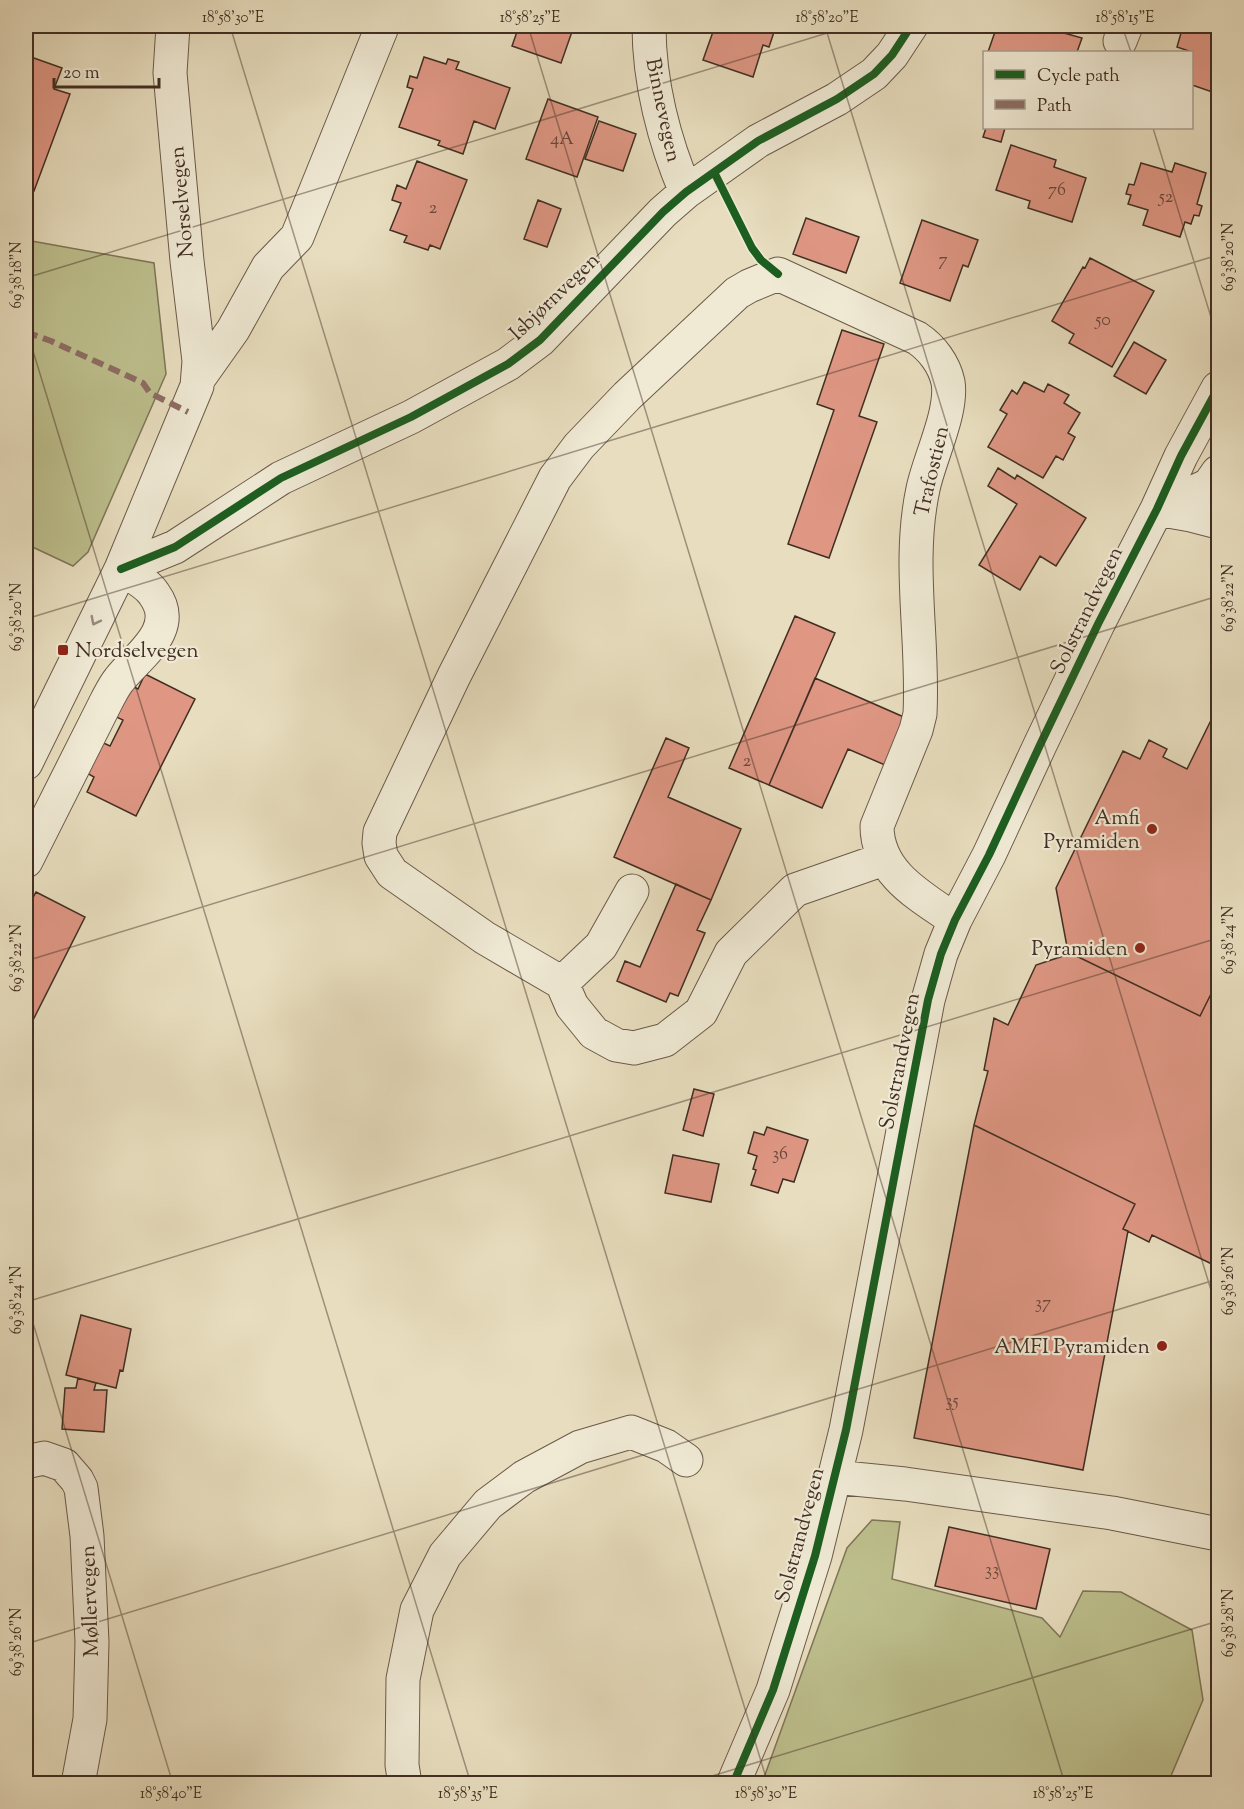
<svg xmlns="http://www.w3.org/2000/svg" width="1244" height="1809" viewBox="0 0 1244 1809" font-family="'Sorts Mill Goudy',serif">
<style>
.green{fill:#bdbf8d;stroke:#7f7658;stroke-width:1.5}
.building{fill:#df9784;stroke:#412e23;stroke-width:1.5}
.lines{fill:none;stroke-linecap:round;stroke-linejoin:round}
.minor-casing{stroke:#6b5a4a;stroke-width:35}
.minor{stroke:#f0ead5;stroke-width:33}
.quiet{stroke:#8d6e63;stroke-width:6;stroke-dasharray:12 6;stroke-linecap:butt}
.cycleway-casing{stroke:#f0ead5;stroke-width:11}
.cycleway{stroke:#1b5e20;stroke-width:8}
.oneway{stroke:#988c7c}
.ticks{fill:none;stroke:#412e23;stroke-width:1.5;stroke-opacity:0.45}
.poi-dot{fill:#8f2418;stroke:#f0ead5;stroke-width:2}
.labels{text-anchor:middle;stroke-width:4.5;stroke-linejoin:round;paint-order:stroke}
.number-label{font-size:18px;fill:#68483b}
.street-label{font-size:21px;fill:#412e23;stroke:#f0ead5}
.poi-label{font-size:21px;fill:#412e23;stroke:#f0ead5;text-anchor:end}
.neatline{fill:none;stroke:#412e23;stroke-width:2}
.ticks-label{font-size:15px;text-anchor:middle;fill:#412e23}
</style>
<rect width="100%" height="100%" fill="#e8debf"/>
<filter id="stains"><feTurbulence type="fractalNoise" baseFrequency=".00333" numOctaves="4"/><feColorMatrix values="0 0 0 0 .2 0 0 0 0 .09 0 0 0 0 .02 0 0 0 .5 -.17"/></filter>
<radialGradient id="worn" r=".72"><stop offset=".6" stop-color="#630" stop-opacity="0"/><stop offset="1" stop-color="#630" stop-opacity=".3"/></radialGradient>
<!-- green -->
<path class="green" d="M26,240L154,263L166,374L88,552L73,566L26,544Z
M872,1520L900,1522L892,1579L1042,1618L1060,1637L1083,1591L1121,1592L1192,1630L1203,1700L1168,1783H762L847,1548Z"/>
<!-- building -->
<path class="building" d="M519,26H574L561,63L512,46Z
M715,26H776L769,47L763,45L753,77L703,60Z
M997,26H1042V27L1082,38L1077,52H988Z
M1183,26H1218V94L1192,85V52L1177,47Z
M31,57L62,68L54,89L70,94L34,191L30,189L27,197L26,73Z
M424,57L446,64L448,59L459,62L456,69L510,88L495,129L474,121L463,154L438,145L440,141L399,127L413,89L407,87L410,76L417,78Z
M548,99L598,117L577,177L526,159Z
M599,121L636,134L623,171L585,159Z
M986,128H1005L1001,142L983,137Z
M1217,142L1218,143V161L1212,158Z
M1011,145L1056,160L1054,167L1086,178L1072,222L1028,208L1030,201L996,190Z
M417,161L467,180L440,249L430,245L428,250L404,242L407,236L390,230L401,203L392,200L397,185L406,189Z
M1141,163L1172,172L1175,163L1206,173L1197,204L1202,206L1199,216L1194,215L1191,224L1185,222L1180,237L1143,225L1148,210L1128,204L1131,195L1126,194L1129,184L1134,185Z
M538,200L561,209L547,247L524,239Z
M806,218L859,237L846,273L793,254Z
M922,220L978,240L968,267L963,265L950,301L900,283Z
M1090,258L1154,291L1112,367L1069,343L1074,334L1052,321L1083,267L1085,268Z
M842,330L884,344L859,416L877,422L829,558L788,544L834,410L817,404Z
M1134,342L1166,360L1146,394L1114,376Z
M1024,382L1044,392L1048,384L1069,395L1064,403L1080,413L1068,433L1075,437L1063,460L1056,456L1043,478L988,447L1007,414L1000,410L1012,390L1017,394Z
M998,468L1015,479L1017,475L1086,518L1056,566L1040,556L1020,590L979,565L1017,504L988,486Z
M795,616L835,633L769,785L729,768Z
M145,674L195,699L136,816L87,792L94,777L80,769L95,739L110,746L123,720L108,713L124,682L138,689Z
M815,678L906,718L885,765L848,749L822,808L769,785Z
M1218,706V998L1211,994L1200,1016L1068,952L1056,888L1123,751L1140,759L1149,740L1167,749L1163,757L1187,769Z
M666,738L689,748L668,797L741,829L711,900L614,857Z
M676,884L711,900L697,930L705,933L678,996L670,993L666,1002L617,981L625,961L640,967Z
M36,892L85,917L26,1034V905L28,907Z
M1068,952L1200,1016L1211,994L1218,998V1267L1152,1235L1149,1242L1123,1229L1135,1204L974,1125L988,1071L984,1070L994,1018L1008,1025L1036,965L1066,955Z
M694,1089L714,1094L703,1136L683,1130Z
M974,1125L1135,1204L1123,1229L1128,1231L1083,1470L914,1438Z
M767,1127L808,1140L794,1182L783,1179L778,1193L751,1185L756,1170L753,1169L757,1156L748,1153L754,1132L764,1135Z
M673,1155L719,1164L711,1202L665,1193Z
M81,1315L131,1329L123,1371L120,1370L116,1388L66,1375Z
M78,1378L96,1383L94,1390H107L104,1432L62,1429L65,1388H76Z
M949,1527L1050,1549L1036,1609L935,1586Z"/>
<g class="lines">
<!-- minor casing -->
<g class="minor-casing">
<path id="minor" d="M649,26C649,82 664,141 686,192
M1120,41L1126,26
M199,378L233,330L268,267L297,237L382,27
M1157,509L1209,485L1218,472
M1157,509L1191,515L1218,522
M121,569L175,547L281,478L411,417L508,364L540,340L663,212L686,192L758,141L837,99L874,74L892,55L911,26
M26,763L121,569L197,386L199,361L187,261L170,73L173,26
M26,861L107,700C111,693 114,686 119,680C137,656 180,630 154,594C147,583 132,576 121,569
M632,891L601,946L562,983L572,1006L594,1033L616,1045L634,1048L665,1040L701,1012L731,953L795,890L884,859
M562,983L485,938L392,873L381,856L379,843L380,832L454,676L555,478L579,446L627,396L737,293L749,286L778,274L917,338C932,348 944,364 948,382C953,412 929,459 923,489C907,563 924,639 920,714L916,730L877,826C877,873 920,896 955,920
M26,1462L44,1458L64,1465L77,1480L81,1488L87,1536L92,1642L90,1719L78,1784
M834,1477L905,1484L1112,1513L1218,1534
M405,1784L402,1765L403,1679L417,1610L445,1555L488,1504L524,1477L580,1447L631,1432L666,1446L686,1460
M733,1784L773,1690L815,1556L846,1430L928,1000L941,954L955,920L989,855L1040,745L1098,624L1157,509L1181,456L1218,388"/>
</g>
<!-- minor -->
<use href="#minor" class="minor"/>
<!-- quiet -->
<path class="quiet" d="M26,332L51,341L143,383L150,393L188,412"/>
<!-- cycleway casing -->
<g class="cycleway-casing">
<path id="cycleway" d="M714,172L752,248L761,260L778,274
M121,569L175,547L281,478L411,417L508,364L540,340L663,212L686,192L758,141L837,99L874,74L892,55L911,26
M733,1784L773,1690L815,1556L846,1430L928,1000L941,954L955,920L989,855L1040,745L1098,624L1157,509L1181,456L1218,388"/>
</g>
<!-- cycleway -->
<use href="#cycleway" class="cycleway"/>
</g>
<!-- one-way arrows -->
<defs><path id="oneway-chevron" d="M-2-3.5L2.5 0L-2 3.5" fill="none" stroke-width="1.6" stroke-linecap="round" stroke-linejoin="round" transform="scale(1.5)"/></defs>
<use class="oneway" href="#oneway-chevron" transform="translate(95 621) rotate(117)"/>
<!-- ticks -->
<path class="ticks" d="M230,26L768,1784M528,26L1065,1784M825,26L1218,1313M1122,26L1131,52M1153,128L1218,340M26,278L850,26M26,328L471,1784M26,619L1218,255M26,961L1218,596M26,1300L173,1784M26,1302L1218,938M26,1644L1218,1279M686,1784L1218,1621"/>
<!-- markers -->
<g class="poi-dot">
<rect x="57" y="644" width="12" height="12" rx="3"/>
<circle cx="1152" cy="829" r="6"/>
<circle cx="1140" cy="948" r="6"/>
<circle cx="1162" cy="1346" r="6"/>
</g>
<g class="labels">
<!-- number labels -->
<g class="number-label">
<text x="562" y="144">4A</text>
<text x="1057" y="195">76</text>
<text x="1166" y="202">52</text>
<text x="433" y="213">2</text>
<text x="943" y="265">7</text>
<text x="1103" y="325">50</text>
<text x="747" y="766">2</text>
<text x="780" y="1159">36</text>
<text x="1043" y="1308">37</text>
<text x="952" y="1406">35</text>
<text x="992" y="1575">33</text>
</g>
<!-- street labels -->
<g class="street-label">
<text transform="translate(664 110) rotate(78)" y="7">Binnevegen</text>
<text transform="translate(181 202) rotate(-95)" y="7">Norselvegen</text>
<text transform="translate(554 296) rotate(-44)" y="7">Isbjørnvegen</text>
<text transform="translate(931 471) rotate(-77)" y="7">Trafostien</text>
<text transform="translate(1086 610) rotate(-64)" y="7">Solstrandvegen</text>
<text transform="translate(899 1061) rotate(-79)" y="7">Solstrandvegen</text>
<text transform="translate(799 1535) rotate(-75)" y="7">Solstrandvegen</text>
<text transform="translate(89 1601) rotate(-92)" y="7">Møllervegen</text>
</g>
<!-- poi labels -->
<g class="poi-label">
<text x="75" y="657" text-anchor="start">Nordselvegen</text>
<text x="1140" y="824">Amfi<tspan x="1140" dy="24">Pyramiden</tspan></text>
<text x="1128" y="955">Pyramiden</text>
<text x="1150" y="1353">AMFI Pyramiden</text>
</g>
</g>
<!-- margin -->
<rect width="1244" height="1809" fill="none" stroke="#e8debf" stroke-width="66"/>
<!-- legend -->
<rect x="983" y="51" width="210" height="78" fill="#f0ead5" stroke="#aa9f8e" stroke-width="1.5"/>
<rect x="995" y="70" width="30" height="9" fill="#1b5e20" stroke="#aa9f8e" stroke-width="1.5"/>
<text x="1037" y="81" font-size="18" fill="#412e23">Cycle path</text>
<rect x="995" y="100" width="30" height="9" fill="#8d6e63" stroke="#aa9f8e" stroke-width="1.5"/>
<text x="1037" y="111" font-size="18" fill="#412e23">Path</text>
<!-- scale -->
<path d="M54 78v9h105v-9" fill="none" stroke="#412e23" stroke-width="3"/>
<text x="63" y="78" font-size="18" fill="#412e23" stroke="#f0ead5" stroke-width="4.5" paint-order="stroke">20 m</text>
<rect x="33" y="33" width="1178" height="1743" class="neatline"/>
<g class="ticks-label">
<text x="233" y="22">18°58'30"E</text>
<text x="530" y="22">18°58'25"E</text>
<text x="827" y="22">18°58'20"E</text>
<text x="1125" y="22">18°58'15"E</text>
<text transform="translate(1228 257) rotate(-90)" y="5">69°38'20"N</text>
<text transform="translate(16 275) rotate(-90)" y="5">69°38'18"N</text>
<text transform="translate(1228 598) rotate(-90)" y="5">69°38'22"N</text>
<text transform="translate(16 617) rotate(-90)" y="5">69°38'20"N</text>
<text transform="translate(1228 940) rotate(-90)" y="5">69°38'24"N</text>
<text transform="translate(16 958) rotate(-90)" y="5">69°38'22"N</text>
<text transform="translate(1228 1281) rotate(-90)" y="5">69°38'26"N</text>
<text transform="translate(16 1300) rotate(-90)" y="5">69°38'24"N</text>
<text transform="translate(1228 1623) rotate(-90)" y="5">69°38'28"N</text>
<text transform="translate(16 1642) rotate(-90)" y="5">69°38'26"N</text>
<text x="171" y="1798">18°58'40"E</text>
<text x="468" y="1798">18°58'35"E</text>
<text x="766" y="1798">18°58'30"E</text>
<text x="1063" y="1798">18°58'25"E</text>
</g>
<rect width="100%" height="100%" filter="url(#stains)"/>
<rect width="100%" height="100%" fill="url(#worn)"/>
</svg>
